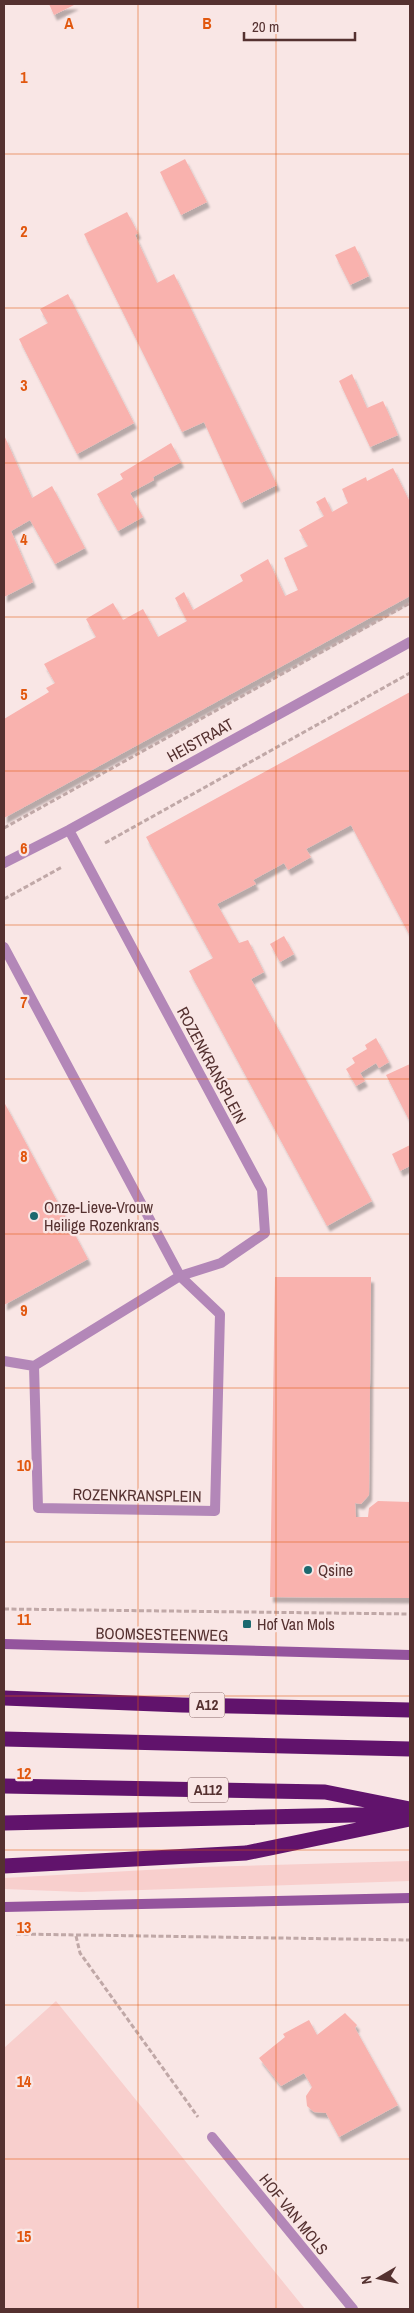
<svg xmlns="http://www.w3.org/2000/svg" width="414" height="2313" viewBox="0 0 414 2313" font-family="'Archivo Narrow',sans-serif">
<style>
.green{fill:#f8cfcd}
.building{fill:#f9b2ae;filter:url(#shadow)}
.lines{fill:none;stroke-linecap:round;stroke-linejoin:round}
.path{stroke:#c0a8a7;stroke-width:3;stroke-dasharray:5 2.5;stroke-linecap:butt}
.street{stroke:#b387b8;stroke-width:10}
.secondary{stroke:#94549d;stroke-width:10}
.highway{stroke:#61136c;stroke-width:15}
.grid{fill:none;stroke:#e1570e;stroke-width:1;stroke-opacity:0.55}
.poi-dot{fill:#1c696f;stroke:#f9e6e5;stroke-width:2}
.labels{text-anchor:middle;stroke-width:4.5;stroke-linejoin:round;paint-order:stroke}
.shield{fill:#f9e6e5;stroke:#866766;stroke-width:1}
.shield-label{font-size:15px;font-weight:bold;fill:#553130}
.street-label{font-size:16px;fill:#553130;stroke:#f9e6e5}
.poi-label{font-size:16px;fill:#553130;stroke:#f9e6e5;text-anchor:start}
.grid-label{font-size:16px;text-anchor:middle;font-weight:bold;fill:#e1570e;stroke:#f9e6e5;stroke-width:4.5;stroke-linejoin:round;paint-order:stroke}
</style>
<defs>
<filter id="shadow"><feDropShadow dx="3" dy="5.5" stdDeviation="1" flood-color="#0004"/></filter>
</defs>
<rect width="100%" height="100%" fill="#f9e6e5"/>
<!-- green -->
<path class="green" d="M410,1861V1881L81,1892L4,1889V1878L200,1867Z
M56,2001L305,2309H4V2048Z"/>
<!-- building -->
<path class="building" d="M49,4H76L54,15Z
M185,159L207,202L181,215L160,172Z
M127,212L138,233L135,235L157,283L174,274L277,485L241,503L204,422L182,432L84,234Z
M355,246L369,276L350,285L335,255Z
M68,294L134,423L77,454L19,339L48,323L40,309Z
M352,374L367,408L383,401L398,435L370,447L339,381Z
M4,435L32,498L52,486L85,548L55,564L30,520L11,531L33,582L4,597Z
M171,443L181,462L153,477L154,480L130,493L143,517L118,531L97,494L123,479L120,474Z
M393,468L410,502V596L4,818V719L49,692L46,688L55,683L44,664L96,637L86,619L113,603L123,620L143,609L158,637L187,621L175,598L184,592L193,610L243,581L240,575L268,559L285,596L298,590L284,558L308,546L299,530L324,516L316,502L325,497L332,512L348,503L342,489L366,477L367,481Z
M410,692V936L351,825L306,849L311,857L288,870L284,863L253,880L256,884L217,904L239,943L248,940L264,972L251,979L372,1201L327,1226L189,971L213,958L146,837Z
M284,936L294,954L280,962L270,944Z
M376,1038L389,1062L379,1068L376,1063L360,1073L365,1081L356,1086L346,1069L355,1063L352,1058L367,1049L365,1045Z
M410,1064V1122L386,1075Z
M4,1102L88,1259L4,1305Z
M410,1145V1166L400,1171L392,1154Z
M275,1277H371L369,1495L361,1504L355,1503L356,1517H368L369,1508L378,1501L410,1502V1598L270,1597Z
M345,2013L357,2025L355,2028L398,2105L339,2137L326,2113L314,2112L307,2106L306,2096L312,2087L304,2073L281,2086L259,2058L285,2037L283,2034L309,2020L317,2035Z"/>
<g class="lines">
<!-- path -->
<path class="path" d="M4,828L410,603
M105,843L410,673
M4,899L62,867
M4,1609L410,1614
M16,1934L410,1940
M76,1936L80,1953L198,2117"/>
<!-- street -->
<path class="street" d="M4,863L69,830L410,642
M4,947L180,1276L220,1314L215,1511L38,1508L34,1366
M4,1361L34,1366L180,1276L221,1263L265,1233L262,1190L69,830
M212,2137L353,2309"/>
<!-- secondary -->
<path class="secondary" d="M4,1644L410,1655
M4,1907L410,1898"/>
<!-- highway -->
<path class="highway" d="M4,1698L182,1705L410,1710
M4,1739L410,1749
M4,1786L325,1792L410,1809
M4,1823L397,1814
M4,1866L246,1853L410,1819"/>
</g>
<!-- grid -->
<path class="grid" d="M138,4V2309M276,4V2309M4,154H410M4,308H410M4,463H410M4,617H410M4,771H410M4,925H410M4,1079H410M4,1234H410M4,1388H410M4,1542H410M4,1696H410M4,1850H410M4,2005H410M4,2159H410"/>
<!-- markers -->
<g class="poi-dot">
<circle cx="34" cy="1216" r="5"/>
<circle cx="308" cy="1570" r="5"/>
<rect x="242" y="1619" width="10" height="10" rx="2.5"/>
</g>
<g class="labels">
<!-- shield labels -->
<g class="shield">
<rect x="189.5" y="1692.5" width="35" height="25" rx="4"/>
<rect x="188" y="1777.5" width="40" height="25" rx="4"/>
</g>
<g class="shield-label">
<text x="207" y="1710">A12</text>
<text x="208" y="1795">A112</text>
</g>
<!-- street labels -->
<g class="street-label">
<text transform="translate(200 740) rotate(-29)" y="6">HEISTRAAT</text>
<text transform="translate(212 1065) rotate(62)" y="6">ROZENKRANSPLEIN</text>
<text transform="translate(137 1495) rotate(1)" y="6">ROZENKRANSPLEIN</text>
<text transform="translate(162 1634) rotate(1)" y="6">BOOMSESTEENWEG</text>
<text transform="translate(294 2214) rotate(51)" y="6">HOF VAN MOLS</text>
</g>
<!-- poi labels -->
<g class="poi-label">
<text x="44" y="1213">Onze-Lieve-Vrouw<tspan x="44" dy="18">Heilige Rozenkrans</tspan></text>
<text x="318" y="1576">Qsine</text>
<text x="257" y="1630">Hof Van Mols</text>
</g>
</g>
<g class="grid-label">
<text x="69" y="29">A</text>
<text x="207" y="29">B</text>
<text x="24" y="83">1</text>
<text x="24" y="237">2</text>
<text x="24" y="391">3</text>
<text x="24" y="545">4</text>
<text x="24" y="700">5</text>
<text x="24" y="854">6</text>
<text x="24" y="1008">7</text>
<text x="24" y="1162">8</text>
<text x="24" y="1316">9</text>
<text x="24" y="1471">10</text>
<text x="24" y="1625">11</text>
<text x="24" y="1779">12</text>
<text x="24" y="1933">13</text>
<text x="24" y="2087">14</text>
<text x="24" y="2242">15</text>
</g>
<!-- border -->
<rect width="414" height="2313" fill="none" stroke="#553130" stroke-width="10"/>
<!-- north arrow -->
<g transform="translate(379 2278) rotate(261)" stroke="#f9e6e5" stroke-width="4" paint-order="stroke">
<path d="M0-4L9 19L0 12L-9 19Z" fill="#553130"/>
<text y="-8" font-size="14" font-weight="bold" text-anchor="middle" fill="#553130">N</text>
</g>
<!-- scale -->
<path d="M244 32v8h111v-8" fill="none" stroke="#553130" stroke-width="2.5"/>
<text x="252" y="32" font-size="15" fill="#553130" stroke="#f9e6e5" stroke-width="4" paint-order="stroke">20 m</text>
</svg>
